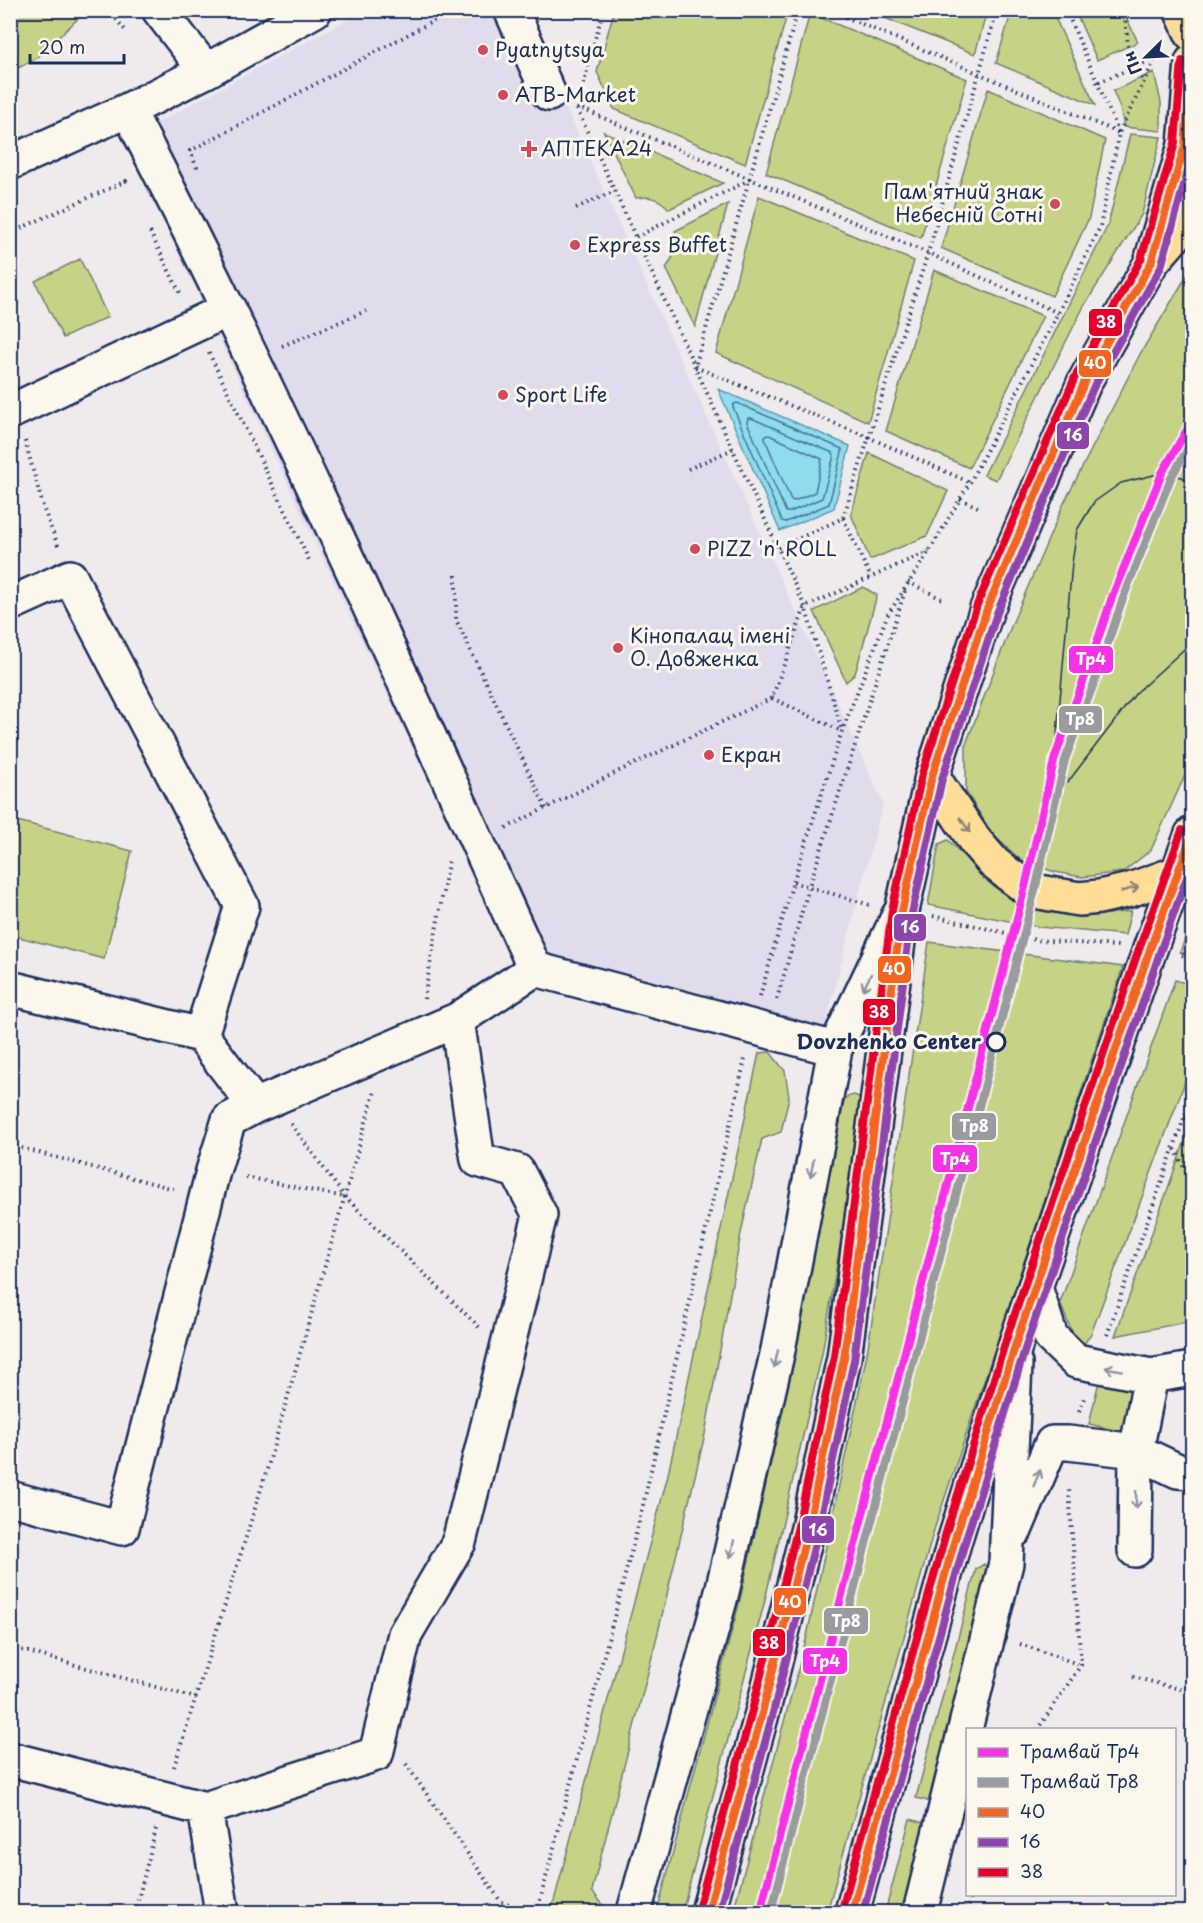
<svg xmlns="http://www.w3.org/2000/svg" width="1203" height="1923" viewBox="0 0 1203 1923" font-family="'Playpen Sans',sans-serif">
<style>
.built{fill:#e1dcec}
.green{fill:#c6d285;stroke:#708072;stroke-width:1.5}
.water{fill:#8edced;stroke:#6097b4;stroke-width:1.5}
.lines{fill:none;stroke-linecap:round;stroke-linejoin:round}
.shore{stroke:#497497;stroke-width:1.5}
.minor-casing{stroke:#1b2f5e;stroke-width:38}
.major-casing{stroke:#1b2f5e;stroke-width:38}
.path{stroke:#1b2f5e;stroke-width:4;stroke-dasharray:1.5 4.5;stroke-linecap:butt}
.minor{stroke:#fbf7ec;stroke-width:33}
.major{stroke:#ffdd96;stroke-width:33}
.tram{stroke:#1b2f5e;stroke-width:1.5}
.bus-1-casing{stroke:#fbf7ec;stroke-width:12}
.bus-2-casing{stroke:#fbf7ec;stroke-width:12}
.bus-3-casing{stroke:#fbf7ec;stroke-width:12}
.bus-1{stroke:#f26522;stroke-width:8}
.bus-2{stroke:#8e44ad;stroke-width:8}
.bus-3{stroke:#e4002b;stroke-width:8}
.tram-1-casing{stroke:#fbf7ec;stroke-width:12}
.tram-2-casing{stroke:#fbf7ec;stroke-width:12}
.tram-1{stroke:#f532e5;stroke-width:8}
.tram-2{stroke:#9a9b9f;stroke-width:8}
.oneway{stroke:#8d867a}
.oneway2{stroke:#8b93a5}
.poi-dot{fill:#d1495b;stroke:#fbf7ec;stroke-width:2}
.stop-dot{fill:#fbf7ec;stroke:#1b2f5e;stroke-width:3}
.labels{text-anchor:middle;stroke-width:6;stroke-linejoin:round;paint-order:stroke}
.poi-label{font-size:20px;fill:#1b2f5e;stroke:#fbf7ec;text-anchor:start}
.stop-label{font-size:20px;font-weight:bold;fill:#1b2f5e;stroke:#fbf7ec;text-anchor:end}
.line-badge{stroke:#fbf7ec;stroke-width:2}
.badge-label{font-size:16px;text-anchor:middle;font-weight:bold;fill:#fff}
</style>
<rect width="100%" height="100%" fill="#efebec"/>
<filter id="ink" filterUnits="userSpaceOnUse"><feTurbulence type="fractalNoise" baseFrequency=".0167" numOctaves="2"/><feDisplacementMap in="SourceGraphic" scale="12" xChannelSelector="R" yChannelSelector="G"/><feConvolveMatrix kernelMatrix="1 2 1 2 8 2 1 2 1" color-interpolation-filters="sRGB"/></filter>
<g filter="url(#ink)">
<!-- built -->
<path class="built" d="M363,11H522L883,803L823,1034L508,950L125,140Z"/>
<!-- green -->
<path class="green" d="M11,10H86V11L37,58L11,72Z
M1012,10L1052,11L1095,105L996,63Z
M614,11H788L745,164L614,109L597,72Z
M867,11H987L975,54Z
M1075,11H1123L1138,42L1097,60Z
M810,13L967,79L921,238L766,173Z
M1154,72L1161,102V131L1124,127L1120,108L1113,91Z
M988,89L1105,140L1089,218L1052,296L941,248Z
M604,132L723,183L669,209C659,198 651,196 636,198Z
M1130,134L1161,137L1142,214L1084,306L996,480L984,475L1108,225Z
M759,196L914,261L868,422L716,353Z
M728,204L695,327L666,268C675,255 678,246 675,231Z
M80,259L108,317L63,338L35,281Z
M934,270L1043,316L969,468L886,431Z
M1192,270V760L1151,850L1123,872L1082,877L1055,872L1022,861L993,835L966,792V744L1012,624L1063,505L1140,354L1186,277Z
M869,453L948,491L927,536L870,560L851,514Z
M863,587L877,595L855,674L846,682L814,611Z
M10,819L132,851L104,959L11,935Z
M948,840L994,887L1043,911L1084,917L1131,911L1125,935L1039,927L928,905L939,844Z
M1192,920V957L1180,952Z
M929,942L1123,967L934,1530L827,1912H733L807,1636L867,1354Z
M1175,980L1192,985V1063L1091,1334L1084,1344L1074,1337L1060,1303Z
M770,1052L785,1071L789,1097L781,1132L762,1139L741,1233L705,1434L655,1645L592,1891L604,1906V1912H551L667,1479L759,1053Z
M854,1095L859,1097L863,1107L822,1354L764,1604L682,1912H657L740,1600L795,1354L844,1101L847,1097Z
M1192,1121V1321L1115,1336Z
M1100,1377L1138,1386L1127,1433L1089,1424Z
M984,1564L989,1570L932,1802L916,1798L976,1569Z
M910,1819L924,1823L902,1912H885Z"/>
<!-- water -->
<path class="water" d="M718,389L850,446L834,508L780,531Z"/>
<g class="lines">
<!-- shore -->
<path class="shore" d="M737,403L842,449V452L829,504L786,522L782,521L733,407L734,404Z
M748,418H751L833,453L834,456L822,498L790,512H786L747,422Z
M769,435L822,459L815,492L794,501L791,500L765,439V436Z"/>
<!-- minor casing -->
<g class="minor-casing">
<path id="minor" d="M159,10L206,71
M511,10L549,94
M128,110C274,392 404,680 535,969
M10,163L128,110L206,71L315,10
M10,412L229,309
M10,604L70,577L242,906L201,1035
M10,988L201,1035L255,1106
M1035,1287L1051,1337L1076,1361L1151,1376L1192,1369
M10,1498L122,1528L213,1171L229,1120L255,1106L457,1020L535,969L835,1049
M1015,1530L1052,1443H1068L1136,1451L1178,1471L1192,1472
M1135,1550L1136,1451L1151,1376
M10,1759L205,1809L222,1912
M205,1809L376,1754L405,1634L459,1542L540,1215L517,1171L478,1160L457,1020
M634,1912L721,1596L778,1350L835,1049L899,915
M920,1912L1006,1563L1015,1364"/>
</g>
<!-- major casing -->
<g class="major-casing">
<path id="major" d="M1181,10L1192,34
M1153,255L1185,145L1192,62
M932,776L975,841L994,863L1025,887L1040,892L1079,899L1099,897L1130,890L1177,873
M708,1912L764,1706L808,1528L844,1358L902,911L932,776L987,609L1085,381L1151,263L1192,216
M852,1912L955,1539L1016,1343L1150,949L1192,834"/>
</g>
<!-- path -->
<path class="path" d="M108,10L126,31
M798,10L695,367L868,437L969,482
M829,10L1119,133
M1066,10L1119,133
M1121,10L1125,19L1129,53L1144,83
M1099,82L1156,58
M582,90L603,10
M577,107L928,253L1058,313
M577,109L805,607L842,730
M197,168L190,151L454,10
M576,208L615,191
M150,232L181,295
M10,233L126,181V182
M636,237L749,180
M282,346L366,311
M209,353L309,560
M25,441L44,510L59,548
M688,469L733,449
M960,499L980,508
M843,518L871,578
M778,548L843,518L928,253L997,10
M456,575V620L546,808
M908,582L942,599
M772,698L841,731
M506,828L615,773L772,698L805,607L929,551
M793,882L870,905
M933,916L1036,940L1118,946
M1182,955L1192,959
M760,996L793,882L842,731L887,616L930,550L970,482L1058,313L1100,227L1119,133L1156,57
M424,999L449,858
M777,999L809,887L905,591
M1185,1119L1192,1113
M291,1124L345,1197L479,1327
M10,1145L174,1189
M1175,1149L1192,1184
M246,1177L344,1197
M1107,1335L1192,1096
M1079,1411L1085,1396
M1020,1644L1081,1665
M10,1647L196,1698
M1133,1677L1192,1692
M1037,1730L1081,1665L1069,1489
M406,1764L501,1902L536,1912
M174,1767L266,1473L375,1090
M135,1912L156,1829
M537,1912L641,1514L745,1059
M967,1912L972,1894"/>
<!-- minor -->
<use href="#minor" class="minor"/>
<!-- major -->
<use href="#major" class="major"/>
<!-- tram -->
<path class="tram" d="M1055,757L1072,563L1077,530L1094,502L1121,483L1162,473L1182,477L1192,483
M1068,782L1136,693L1192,642"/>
<!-- bus-1 casing -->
<g class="bus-1-casing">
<path id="bus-1" d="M708,1912L764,1706L808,1528L844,1358L902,911L932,776L987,609L1085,381L1151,263L1185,145L1192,62
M852,1912L955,1539L1016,1343L1150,949L1192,834"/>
</g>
<!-- bus-2 casing -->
<g class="bus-2-casing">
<path id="bus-2" d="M719,1912L774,1709L818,1531L854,1360L912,913L942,779L997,613L1094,386L1161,267L1192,157
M863,1912L965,1542L1026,1346L1160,952L1192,863"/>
</g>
<!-- bus-3 casing -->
<g class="bus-3-casing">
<path id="bus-3" d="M698,1909L754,1703L798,1526L834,1356L892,910L922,774L977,605L1075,377L1141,259L1175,143L1182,61
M842,1909L945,1536L1006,1340L1140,946L1182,830"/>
</g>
<!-- bus-1 -->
<use href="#bus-1" class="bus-1"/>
<!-- bus-2 -->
<use href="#bus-2" class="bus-2"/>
<!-- bus-3 -->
<use href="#bus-3" class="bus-3"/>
<!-- tram-1 casing -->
<g class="tram-1-casing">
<path id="tram-1" d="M760,1912L1025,887L1055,757L1089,666L1112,597L1162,473L1192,421"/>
</g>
<!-- tram-2 casing -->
<g class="tram-2-casing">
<path id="tram-2" d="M771,1912L1035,890L1065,760L1099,670L1122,601L1171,478L1192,441"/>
</g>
<!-- tram-1 -->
<use href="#tram-1" class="tram-1"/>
<!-- tram-2 -->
<use href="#tram-2" class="tram-2"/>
</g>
<!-- one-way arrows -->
<defs><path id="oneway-shaft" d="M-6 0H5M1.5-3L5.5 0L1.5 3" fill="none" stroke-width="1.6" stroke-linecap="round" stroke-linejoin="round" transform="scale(1.5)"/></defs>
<g class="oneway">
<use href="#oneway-shaft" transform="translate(965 825) rotate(56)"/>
<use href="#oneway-shaft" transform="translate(1130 889) rotate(-16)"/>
</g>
<g class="oneway2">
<use href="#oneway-shaft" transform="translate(867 982) rotate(116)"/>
<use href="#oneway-shaft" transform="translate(812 1168) rotate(101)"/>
<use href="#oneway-shaft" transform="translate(776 1359) rotate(103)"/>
<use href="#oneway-shaft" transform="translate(1114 1369) rotate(-170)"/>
<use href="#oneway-shaft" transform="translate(1037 1478) rotate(-67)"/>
<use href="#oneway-shaft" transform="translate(1136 1500) rotate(91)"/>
<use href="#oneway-shaft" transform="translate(732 1549) rotate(103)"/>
</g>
</g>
<!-- markers -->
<g class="poi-dot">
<circle cx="483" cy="50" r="6"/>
<circle cx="503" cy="95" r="6"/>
<path d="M526 140h6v6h6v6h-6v6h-6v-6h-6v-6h6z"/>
<circle cx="1055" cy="204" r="6"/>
<circle cx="575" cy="245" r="6"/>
<circle cx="503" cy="395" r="6"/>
<circle cx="695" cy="549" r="6"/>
<circle cx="618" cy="648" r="6"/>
<circle cx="709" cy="755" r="6"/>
</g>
<circle class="stop-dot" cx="996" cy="1042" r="9"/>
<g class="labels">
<!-- poi labels -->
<g class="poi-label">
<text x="495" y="57">Pyatnytsya</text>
<text x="515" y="102">ATB-Market</text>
<text x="541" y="156">АПТЕКА24</text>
<text x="1043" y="199" text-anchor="end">Пам'ятний знак<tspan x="1043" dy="23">Небесній Сотні</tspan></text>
<text x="587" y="252">Express Buffet</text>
<text x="515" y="402">Sport Life</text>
<text x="707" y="556">PIZZ 'n' ROLL</text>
<text x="630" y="643">Кінопалац імені<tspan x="630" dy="23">О. Довженка</tspan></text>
<text x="721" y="762">Екран</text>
</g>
<!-- stop labels -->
<g class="stop-label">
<text x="981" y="1049">Dovzhenko Center</text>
</g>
</g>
<g class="line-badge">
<rect x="1088" y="308" width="35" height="29" rx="6" fill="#e4002b"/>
<rect x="1078" y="349" width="34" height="29" rx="6" fill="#f26522"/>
<rect x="1056" y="421" width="34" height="29" rx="6" fill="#8e44ad"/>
<rect x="1068" y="645" width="46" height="29" rx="6" fill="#f532e5"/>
<rect x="1058" y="705" width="45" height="29" rx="6" fill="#9a9b9f"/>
<rect x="893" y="913" width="34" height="29" rx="6" fill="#8e44ad"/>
<rect x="877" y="955" width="35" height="29" rx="6" fill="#f26522"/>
<rect x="862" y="998" width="34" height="28" rx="6" fill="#e4002b"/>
<rect x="951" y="1112" width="46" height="29" rx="6" fill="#9a9b9f"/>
<rect x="932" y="1144" width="46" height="29" rx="6" fill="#f532e5"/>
<rect x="801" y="1515" width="34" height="29" rx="6" fill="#8e44ad"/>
<rect x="773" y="1587" width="34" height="29" rx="6" fill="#f26522"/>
<rect x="823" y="1607" width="46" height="28" rx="6" fill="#9a9b9f"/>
<rect x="752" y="1628" width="34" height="29" rx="6" fill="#e4002b"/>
<rect x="802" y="1647" width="46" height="28" rx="6" fill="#f532e5"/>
</g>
<g class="badge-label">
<text x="1106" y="328">38</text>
<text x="1095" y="369">40</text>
<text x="1073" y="441">16</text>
<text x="1091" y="665">Тр4</text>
<text x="1080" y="725">Тр8</text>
<text x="910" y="933">16</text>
<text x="894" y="975">40</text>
<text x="879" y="1018">38</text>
<text x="974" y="1132">Тр8</text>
<text x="955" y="1165">Тр4</text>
<text x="818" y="1536">16</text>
<text x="790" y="1608">40</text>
<text x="846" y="1627">Тр8</text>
<text x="769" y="1649">38</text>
<text x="825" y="1667">Тр4</text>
</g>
<!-- margin -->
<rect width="1203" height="1923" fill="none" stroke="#fbf7ec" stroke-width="36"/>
<rect x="18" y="18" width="1167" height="1887" fill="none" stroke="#1b2f5e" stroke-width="2" filter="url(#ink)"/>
<!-- legend -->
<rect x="966" y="1728" width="210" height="168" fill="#fbf7ec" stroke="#a1a7b3" stroke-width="1.5"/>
<rect x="978" y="1748" width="30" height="9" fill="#f532e5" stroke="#a1a7b3" stroke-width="1.5"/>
<text x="1020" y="1758" font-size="18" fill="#1b2f5e">Трамвай Тр4</text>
<rect x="978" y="1778" width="30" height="9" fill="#9a9b9f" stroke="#a1a7b3" stroke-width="1.5"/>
<text x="1020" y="1788" font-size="18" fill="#1b2f5e">Трамвай Тр8</text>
<rect x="978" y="1808" width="30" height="9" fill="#f26522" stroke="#a1a7b3" stroke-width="1.5"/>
<text x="1020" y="1818" font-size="18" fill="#1b2f5e">40</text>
<rect x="978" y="1838" width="30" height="9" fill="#8e44ad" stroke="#a1a7b3" stroke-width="1.5"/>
<text x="1020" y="1848" font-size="18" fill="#1b2f5e">16</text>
<rect x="978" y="1868" width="30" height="9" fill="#e4002b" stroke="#a1a7b3" stroke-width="1.5"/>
<text x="1020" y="1878" font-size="18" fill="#1b2f5e">38</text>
<!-- north arrow -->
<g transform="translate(1146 57) rotate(246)" stroke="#fbf7ec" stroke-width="4.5" paint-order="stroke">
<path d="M0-4.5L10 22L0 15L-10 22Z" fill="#1b2f5e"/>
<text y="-9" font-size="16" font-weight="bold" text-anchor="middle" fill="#1b2f5e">Пн</text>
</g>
<!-- scale -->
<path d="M30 54v9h94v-9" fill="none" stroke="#1b2f5e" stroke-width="3"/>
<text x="39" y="54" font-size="18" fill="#1b2f5e" stroke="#fbf7ec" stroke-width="4.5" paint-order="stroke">20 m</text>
</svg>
